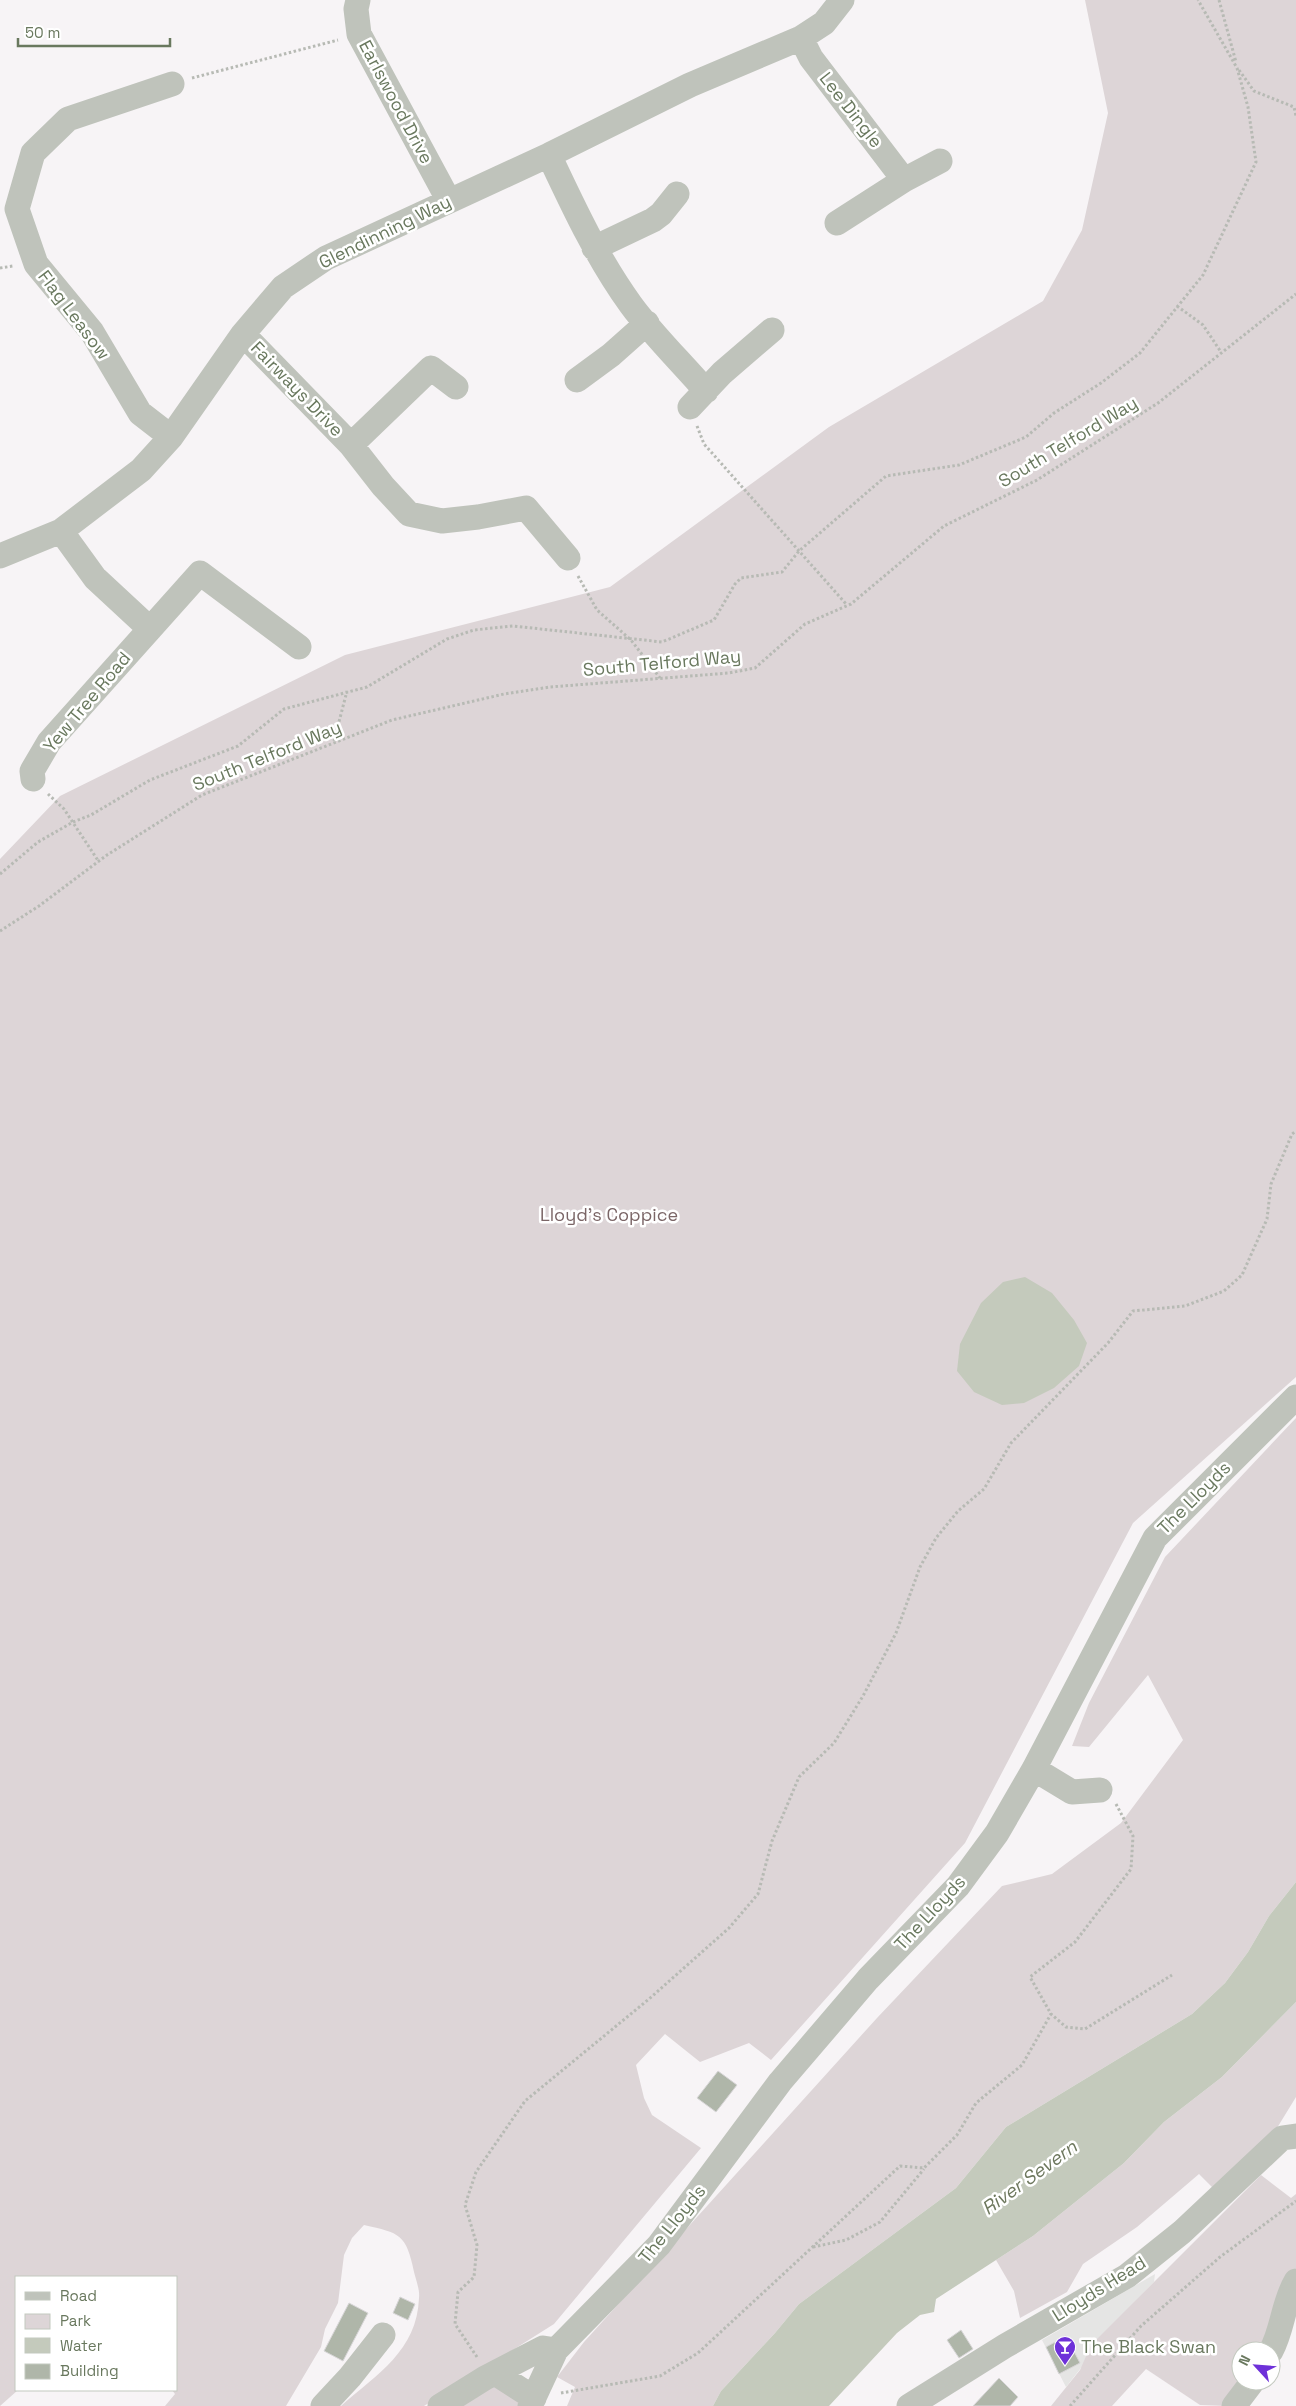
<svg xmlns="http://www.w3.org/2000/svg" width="1296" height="2406" viewBox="0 0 1296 2406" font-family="'Space Grotesk',sans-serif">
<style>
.built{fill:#e5e5e4}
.green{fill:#ddd5d7}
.water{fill:#c4cabc}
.building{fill:#afb6a9;stroke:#d8d6d8}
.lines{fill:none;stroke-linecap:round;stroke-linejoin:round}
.path{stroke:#b7bab4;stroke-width:3;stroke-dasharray:2.5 2.5;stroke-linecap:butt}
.minor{stroke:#bfc3bb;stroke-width:25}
.labels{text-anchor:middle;stroke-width:5;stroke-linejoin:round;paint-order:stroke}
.street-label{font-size:18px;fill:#69785e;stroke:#fff}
.park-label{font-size:18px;fill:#7b6667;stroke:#fff}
.poi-label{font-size:18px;fill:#69785e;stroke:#fff;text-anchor:start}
.water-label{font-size:19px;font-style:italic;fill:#6e785e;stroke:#fff}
</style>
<rect width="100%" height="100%" fill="#f7f4f6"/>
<!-- built -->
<path class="built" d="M1155,2274L1154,2282L1123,2314L1066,2387L1042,2340Z"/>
<!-- green -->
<path class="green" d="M1085,0H1296V1377L1133,1523L965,1843L771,2060L749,2043L700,2062L665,2034L636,2065L644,2098L652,2115L701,2148L554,2324L424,2406H341C377,2374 417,2351 419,2298C420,2290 416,2280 414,2272C406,2234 400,2233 364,2225L352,2238L344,2255L338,2303L325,2329L321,2347L286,2406H165L175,2394L172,2390H176V2277H16L18,2390L0,2406V859L60,796L345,655L610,587L829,427L1043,301L1082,230L1108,113Z
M1296,1418V1882L1269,1916L1248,1952L1225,1983L1192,2014L1006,2127L956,2188L799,2304L775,2333L721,2391L713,2406H567L575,2387L557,2377L584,2342L877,2018L1002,1886L1052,1874L1121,1823L1183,1740L1148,1675L1089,1747L1072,1746L1089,1703L1165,1557Z
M1296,2002V2097L1277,2128L1213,2188L1199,2174L1137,2227L1083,2264L1067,2292L1020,2318L1014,2291L996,2260L1033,2236L1124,2163L1164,2122L1222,2077Z
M1261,2175L1291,2198L1296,2194V2268L1288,2282L1263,2351H1241V2381L1228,2406L1200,2405L1146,2369L1112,2406H1051L1080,2370L1091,2345Z
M493,2382L509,2385L522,2406H453Z"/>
<!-- water -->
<path class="water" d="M1025,1277L1052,1293L1074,1320L1087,1343L1079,1366L1054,1388L1024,1403L1002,1405L974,1392L957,1371L960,1344L981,1303L1003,1282Z
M1296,1882V2002L1222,2077L1164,2122L1124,2163L1033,2236L936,2299L934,2312L920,2315L897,2333L829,2406H713L721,2391L775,2333L799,2304L956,2188L1006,2127L1192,2014L1225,1983L1248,1952L1269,1916Z"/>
<!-- building -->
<path class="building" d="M718,2071L737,2085L716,2112L697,2098Z
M400,2297L415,2304L408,2320L393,2313Z
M349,2303L368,2313L343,2361L324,2351Z
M961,2330L973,2349L959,2358L947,2340Z
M1066,2336L1080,2363L1059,2374L1046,2347Z
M999,2378L1018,2397L1010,2406H973Z"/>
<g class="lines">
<!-- path -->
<path class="path" d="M1219,0L1236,62
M1239,70L1254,91L1294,107L1296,116
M192,78L338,40
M0,268L13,266
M1177,306L1203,325L1221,352
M697,426L704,444L847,605
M578,576L597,610L631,640L660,678
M334,741L347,691
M48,794L64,809L99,862
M0,874L38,842L73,822L91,815L150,780L238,746L284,709L367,687L447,639L474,630L513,626L662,642L714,620L735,584L741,578L782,572L799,551L886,476L959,465L1026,437L1054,413L1101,383L1140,353L1203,275L1256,162L1248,107L1237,68L1198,0
M0,931L39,906L107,855L202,795L392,720L504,694L550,687L729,673L755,668L805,624L851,604L944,526L1037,480L1158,403L1296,294
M1116,1804L1133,1836L1131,1869L1075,1942L1030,1977L1051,2014L1066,2027L1085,2029L1172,1975
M813,2247L846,2240L880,2222L924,2169
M477,2357L455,2324L458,2292L474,2277L477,2245L465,2205L476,2172L525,2101L649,1999L729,1928L758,1894L772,1841L799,1777L834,1743L863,1696L896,1633L920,1567L936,1538L958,1511L984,1489L1011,1443L1108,1343L1133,1311L1185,1306L1224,1291L1242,1275L1267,1219L1271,1184L1292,1134L1296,1131
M561,2393L660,2376L698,2353L900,2166L924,2168L957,2135L976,2103L1022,2065L1051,2014
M1070,2406L1141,2326L1220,2257L1296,2201"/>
<!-- minor -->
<path class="minor" d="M358,0L356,9L359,34L449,201
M801,38L811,58L904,180L940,161
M549,155C573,206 597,258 631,305C653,335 681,362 706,391
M837,223L904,180
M594,248L653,220L661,214L677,194
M243,334L351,445L383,486L409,514L442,521L478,517L526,508L568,558
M577,380L611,355L647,323
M690,407L722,373L772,330
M171,437L140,413L92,332L36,264L17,209L33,153L68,119L172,84
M351,445L431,368L456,387
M61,531L95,578L150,629
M0,556L61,531L141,470L171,437L243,334L283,287L326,258L549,155L690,85L801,38L824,23L842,0
M33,779L32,771L49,742L200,573L299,647
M1034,1769L1072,1792L1100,1790
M1271,2351C1283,2329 1283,2303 1296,2281
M495,2373L534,2398
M323,2406L350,2377L383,2335
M440,2406L485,2378L543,2348L556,2350
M530,2406L556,2350L659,2245L780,2082L868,1979L958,1886L997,1833L1034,1769L1155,1538L1296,1397
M909,2406L1005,2346L1127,2276L1182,2232L1282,2138L1296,2136
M1234,2406L1253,2381"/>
</g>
<!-- icons -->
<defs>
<g id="bar-pin" transform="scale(1.125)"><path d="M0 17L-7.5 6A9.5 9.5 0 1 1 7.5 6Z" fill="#6e31d9" stroke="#fff"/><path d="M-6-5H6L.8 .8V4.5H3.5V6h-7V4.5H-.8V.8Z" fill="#fff"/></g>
</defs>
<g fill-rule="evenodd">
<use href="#bar-pin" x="1065" y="2347"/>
</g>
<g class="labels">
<!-- street labels -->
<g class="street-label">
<text transform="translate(396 102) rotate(62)" y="6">Earlswood Drive</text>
<text transform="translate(851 110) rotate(52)" y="6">Lee Dingle</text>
<text transform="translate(385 232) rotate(-26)" y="6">Glendinning Way</text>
<text transform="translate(74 315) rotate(53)" y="6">Flag Leasow</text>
<text transform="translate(297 389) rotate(46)" y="6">Fairways Drive</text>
<text transform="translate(1068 442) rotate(-31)" y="6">South Telford Way</text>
<text transform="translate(662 663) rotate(-5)" y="6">South Telford Way</text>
<text transform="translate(87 702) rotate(-50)" y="6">Yew Tree Road</text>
<text transform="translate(267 756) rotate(-22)" y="6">South Telford Way</text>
<text transform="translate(1194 1498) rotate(-45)" y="6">The Lloyds</text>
<text transform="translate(930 1913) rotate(-47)" y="6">The Lloyds</text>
<text transform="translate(672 2224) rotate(-51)" y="6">The Lloyds</text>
<text transform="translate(1099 2289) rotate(-32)" y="6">Lloyds Head</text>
</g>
<!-- park labels -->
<g class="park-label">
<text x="609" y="1221">Lloyd's Coppice</text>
</g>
<!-- poi labels -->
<g class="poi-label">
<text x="1081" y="2353">The Black Swan</text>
</g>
<!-- water labels -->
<g class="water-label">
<text transform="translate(1029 2177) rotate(-36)" y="7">River Severn</text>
</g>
</g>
<!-- legend -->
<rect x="15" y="2276" width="162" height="115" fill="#ffffff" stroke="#c3c9bf"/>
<rect x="25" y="2292" width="25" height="8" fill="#bfc3bb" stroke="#c3c9bf"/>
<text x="60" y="2301" font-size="15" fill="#69785e">Road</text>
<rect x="25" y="2314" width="25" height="15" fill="#ddd5d7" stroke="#c3c9bf"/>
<text x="60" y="2326" font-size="15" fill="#69785e">Park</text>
<rect x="25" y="2338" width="25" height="15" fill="#c4cabc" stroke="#c3c9bf"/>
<text x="60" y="2351" font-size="15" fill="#69785e">Water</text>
<rect x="25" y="2364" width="25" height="15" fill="#afb6a9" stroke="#c3c9bf"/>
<text x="60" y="2376" font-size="15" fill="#69785e">Building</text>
<!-- north arrow -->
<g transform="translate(1256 2366) rotate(296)"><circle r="24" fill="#ffffff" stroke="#c3c9bf"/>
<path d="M0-4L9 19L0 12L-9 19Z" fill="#6e31d9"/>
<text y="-8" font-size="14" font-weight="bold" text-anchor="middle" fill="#69785e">N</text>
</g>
<!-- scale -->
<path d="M18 38v8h152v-8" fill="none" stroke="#69785e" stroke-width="2.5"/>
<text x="25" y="38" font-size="15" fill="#69785e" stroke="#ffffff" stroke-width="4" paint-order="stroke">50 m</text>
</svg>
